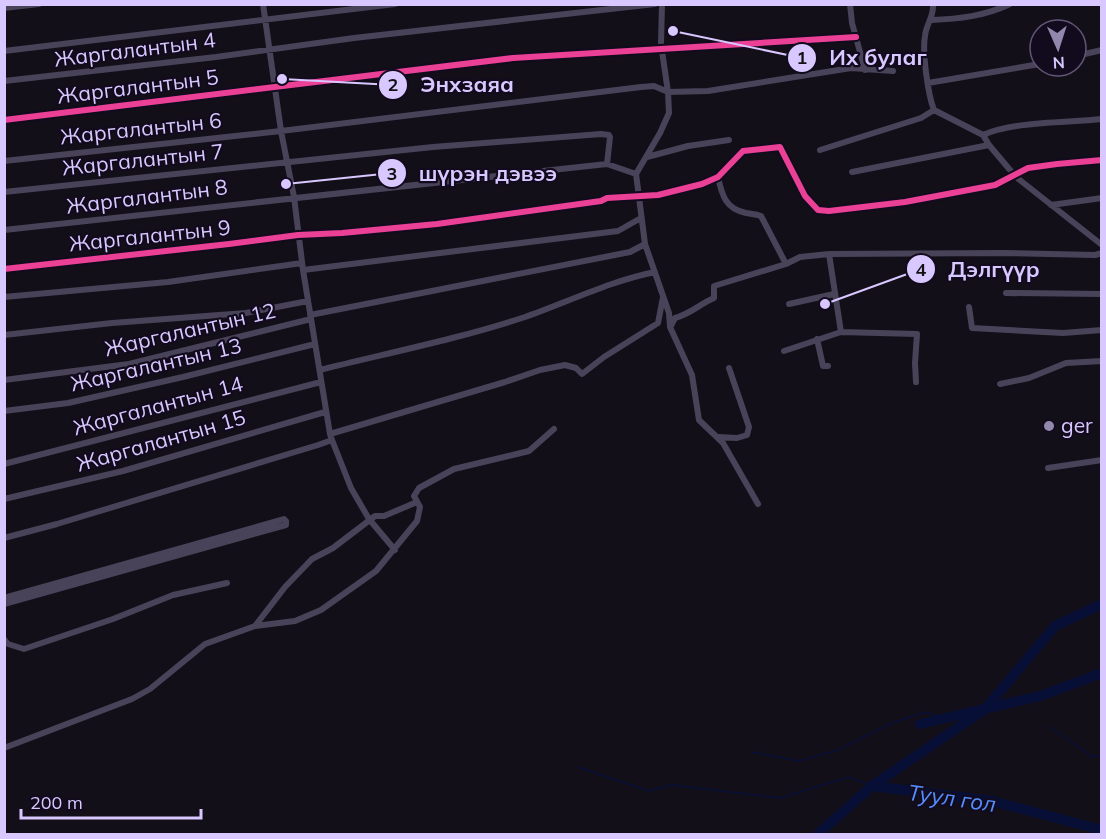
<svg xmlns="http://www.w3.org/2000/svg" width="1106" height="839" viewBox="0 0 1106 839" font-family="Mulish,sans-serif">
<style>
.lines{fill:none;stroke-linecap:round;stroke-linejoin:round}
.stream{stroke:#080f37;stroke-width:1.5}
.river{stroke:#080f37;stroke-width:10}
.minor{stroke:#49435a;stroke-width:6}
.cycleway-casing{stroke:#120b1d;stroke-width:10}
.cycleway{stroke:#ea4096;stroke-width:6}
.poi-dot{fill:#9487ae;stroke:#120b1d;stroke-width:2}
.labels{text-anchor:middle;stroke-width:4.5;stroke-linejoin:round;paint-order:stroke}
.street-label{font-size:21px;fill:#d9c7ff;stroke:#120b1d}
.poi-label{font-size:21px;fill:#d9c7ff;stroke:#120b1d;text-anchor:start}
.water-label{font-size:22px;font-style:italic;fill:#558eff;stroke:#120b1d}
.leader{fill:none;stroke:#d9c7ff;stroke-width:2}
.callout-dot{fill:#d9c7ff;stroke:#120b1d;stroke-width:2}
.mark-label{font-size:18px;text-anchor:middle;font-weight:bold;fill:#111}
.callout-label{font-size:22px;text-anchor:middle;font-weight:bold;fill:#d9c7ff;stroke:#120b1d;stroke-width:4.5;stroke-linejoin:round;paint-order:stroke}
</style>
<rect width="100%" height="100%" fill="#130f19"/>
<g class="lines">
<!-- stream -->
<path class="stream" d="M1050,727L1091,756H1102
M752,752L799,761L838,750L892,723L925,712L944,718
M578,767L649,791L672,785L780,798L849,777L872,786"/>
<!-- river -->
<path class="river" d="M920,724L1040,696L1102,673
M872,786L985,709L1055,626L1102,604
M818,834L872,786L992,801L1102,830"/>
<!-- minor -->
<path class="minor" d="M263,4L281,131L294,197L303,270L330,434
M662,4L661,44L668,92L669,113L660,133L636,174L645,244L669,313L670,327L692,375L699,420L723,443L758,504
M850,4L852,23L865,70
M933,4C934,17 926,24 925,36C922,52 928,95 934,110L983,135L989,145L1016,177L1102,245
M4,8L39,4
M931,20C959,19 985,16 1010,4
M4,51L395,4
M1076,56L1102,50
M4,81L216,57L354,38L655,4
M928,83L1040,64
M4,120L513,58L856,37
M983,135C1015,121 1066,123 1102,119
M820,150L921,118L934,110
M647,157L688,146L729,140
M4,161L281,131L641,87L654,86L668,92L708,91L851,68L893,71
M852,172L989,145
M718,177C722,196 726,209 746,213C752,214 756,214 761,216L786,264L800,257L829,254L1003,253L1095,255L1102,253
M4,192L433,147L601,134L609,135L610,137L607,164
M1051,205L1102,198
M4,230L607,164L636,174
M829,254L841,332L917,334L915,363L916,382
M4,269L229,244L298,235L342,233L437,224L601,201L607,198L658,195L702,184L718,177L743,151L780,147L805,196L818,210L829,211L905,202L995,185L1028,168L1057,164L1102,160
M303,270L618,231L641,218
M1006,293L1102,294
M4,297L168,282L302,263
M789,304L834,294
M969,307L972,328L1063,333L1102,330
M310,315L630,252L645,244
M671,326L675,318C690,314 700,304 714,298V286L786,264
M4,335L112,323L246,313L308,301
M817,339L823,366H828
M784,351L841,332
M320,370C388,353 458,339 525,317C568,302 610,281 655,272
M4,380L129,364L311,319
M1000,384L1029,378L1066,363L1102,361
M4,411L68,403L183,377L315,344
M718,437L737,438L747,435L749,427L729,368
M332,440L351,488L369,519L395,550
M4,464L321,382
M1048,468L1102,460
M4,499L123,471L325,412
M4,538L57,524L318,445L332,440L330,434L505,382L540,370L565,365L576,368L582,374L604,357L658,323L663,297
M4,598L274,522L284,519L286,521V525L4,604
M255,626L295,621L321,610L376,571L417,521L420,507L414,496L419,488L454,469L529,451L554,429
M4,639L8,644L24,649L113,619L173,595L227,583
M4,748L132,699L150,689L205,644L255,626L285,587L312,559L333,548L375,516H384L417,502"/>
<!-- cycleway casing -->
<g class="cycleway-casing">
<path id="cycleway" d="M4,120L513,58L856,37
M4,269L229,244L298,235L342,233L437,224L601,201L607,198L658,195L702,184L718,177L743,151L780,147L805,196L818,210L829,211L905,202L995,185L1028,168L1057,164L1102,160"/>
</g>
<!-- cycleway -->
<use href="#cycleway" class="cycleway"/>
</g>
<!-- markers -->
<circle class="poi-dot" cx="1049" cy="426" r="6"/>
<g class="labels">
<!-- street labels -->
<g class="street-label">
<text transform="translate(135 50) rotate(-7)" y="7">Жаргалантын 4</text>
<text transform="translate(138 87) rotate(-7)" y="7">Жаргалантын 5</text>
<text transform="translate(141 129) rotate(-6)" y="7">Жаргалантын 6</text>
<text transform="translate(143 160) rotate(-6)" y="7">Жаргалантын 7</text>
<text transform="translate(147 197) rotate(-7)" y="7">Жаргалантын 8</text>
<text transform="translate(150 236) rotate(-6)" y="7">Жаргалантын 9</text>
<text transform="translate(190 330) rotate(-13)" y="7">Жаргалантын 12</text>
<text transform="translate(156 365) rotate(-13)" y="7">Жаргалантын 13</text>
<text transform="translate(158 406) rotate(-15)" y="7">Жаргалантын 14</text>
<text transform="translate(161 441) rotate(-16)" y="7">Жаргалантын 15</text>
</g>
<!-- poi labels -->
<g class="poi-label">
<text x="1061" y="433">ger</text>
</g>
<!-- water labels -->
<g class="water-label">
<text transform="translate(952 798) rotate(8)" y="8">Туул гол</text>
</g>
</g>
<!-- callouts -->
<path class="leader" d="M673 31L802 58M282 79L393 85M286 184L392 173M825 304L921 269"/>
<g class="callout-dot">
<circle cx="673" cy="31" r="6"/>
<circle cx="282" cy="79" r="6"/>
<circle cx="286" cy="184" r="6"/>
<circle cx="825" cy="304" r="6"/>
<circle cx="802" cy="58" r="15"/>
<circle cx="393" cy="85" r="15"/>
<circle cx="392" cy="173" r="15"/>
<circle cx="921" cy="269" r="15"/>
</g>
<g class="mark-label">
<text x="802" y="64">1</text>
<text x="393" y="91">2</text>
<text x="392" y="180">3</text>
<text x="921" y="276">4</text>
</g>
<g class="callout-label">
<text x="878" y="65">Их булаг</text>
<text x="467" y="92">Энхзаяа</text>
<text x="488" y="181">шүрэн дэвээ</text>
<text x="994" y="277">Дэлгүүр</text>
</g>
<!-- border -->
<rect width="1106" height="839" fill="none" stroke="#d9c7ff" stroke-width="12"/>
<!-- north arrow -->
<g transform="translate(1058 48) rotate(177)"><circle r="28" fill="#120b1d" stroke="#625677" stroke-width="1.5"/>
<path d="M0-4.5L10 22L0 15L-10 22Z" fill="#9487ae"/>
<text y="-9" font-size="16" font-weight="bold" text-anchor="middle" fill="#d9c7ff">N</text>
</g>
<!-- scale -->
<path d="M21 809v9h180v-9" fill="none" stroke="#d9c7ff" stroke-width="3"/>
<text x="30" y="809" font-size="18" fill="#d9c7ff" stroke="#120b1d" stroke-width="4.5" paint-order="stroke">200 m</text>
</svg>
